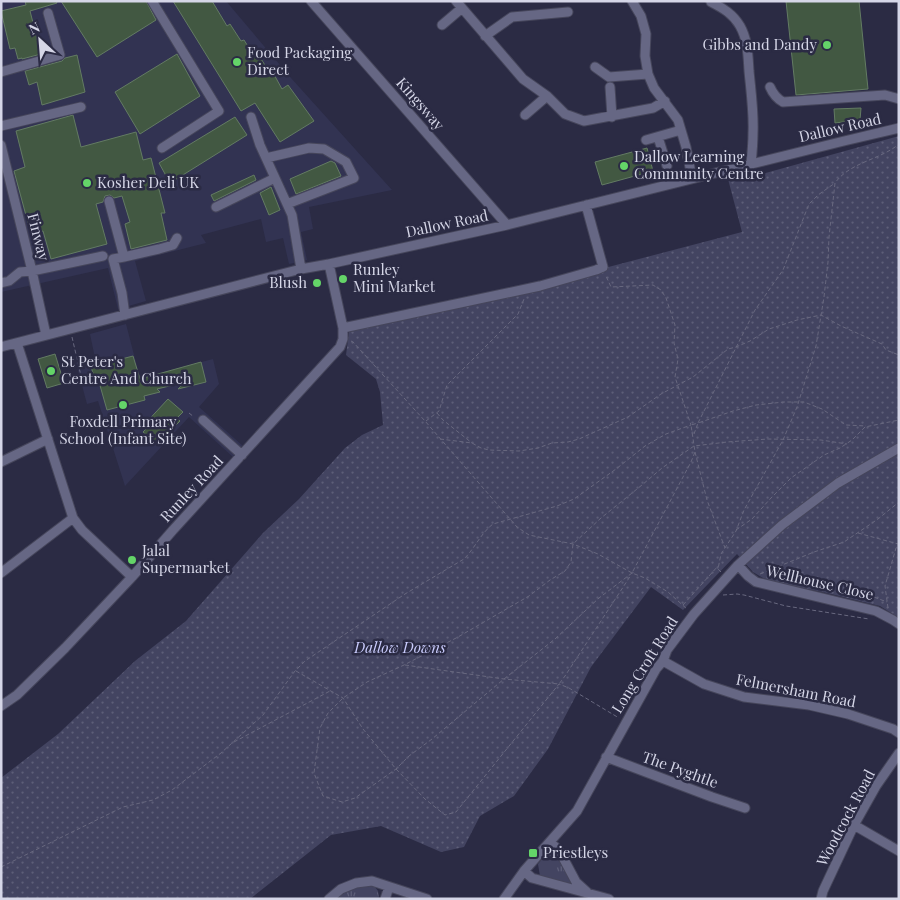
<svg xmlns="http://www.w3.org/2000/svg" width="900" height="900" viewBox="0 0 900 900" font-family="'Playfair Display',serif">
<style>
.built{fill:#323352}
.grass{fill:url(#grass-tufts)}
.park{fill:url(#park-dots)}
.building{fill:#425842;stroke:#637b63}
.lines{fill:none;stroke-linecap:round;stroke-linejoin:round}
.minor-casing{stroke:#46465b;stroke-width:11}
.path{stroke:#68687f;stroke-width:1;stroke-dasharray:4 2.5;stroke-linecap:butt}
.minor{stroke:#666784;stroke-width:9}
.poi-dot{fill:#64d468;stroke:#2b2b44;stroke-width:2}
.labels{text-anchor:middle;stroke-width:5;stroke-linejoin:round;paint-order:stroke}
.poi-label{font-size:15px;fill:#d5d6e7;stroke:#2b2b44;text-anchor:start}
.street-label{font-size:15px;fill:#d5d6e7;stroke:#2b2b44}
.park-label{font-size:15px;font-style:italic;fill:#caccfd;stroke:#2b2b44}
</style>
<defs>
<pattern id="grass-tufts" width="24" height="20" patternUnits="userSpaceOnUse" patternTransform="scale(1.25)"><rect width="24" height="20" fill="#434461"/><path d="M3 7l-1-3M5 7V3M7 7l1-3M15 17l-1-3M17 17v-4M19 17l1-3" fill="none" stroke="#5d5e78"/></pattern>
<pattern id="park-dots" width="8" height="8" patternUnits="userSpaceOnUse" patternTransform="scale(1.25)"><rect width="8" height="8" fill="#434461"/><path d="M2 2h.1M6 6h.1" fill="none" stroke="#5d5e78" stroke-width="1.8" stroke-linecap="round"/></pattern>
</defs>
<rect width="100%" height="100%" fill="#2b2b44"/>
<!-- built -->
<path class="built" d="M1,1H226L291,78L392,190L309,207L313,229L301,232L307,260L289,264L283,238L266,242L261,219L201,235L206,243L135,261L146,301L118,309L108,268L1,292Z
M126,324L140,378L213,359L219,384L199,407L243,446L233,457L189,417L125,486L98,401L87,404L76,363L95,358L90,334Z"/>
<!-- grass -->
<path class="grass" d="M546,854L556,855L572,884L571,886L540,876L538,864Z
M374,886L378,891L379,899H333L354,887Z"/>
<!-- park -->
<path class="park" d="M899,136V618L880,606L827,593L775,582L763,578L753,572L737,554L683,610L651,587L591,667L548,749L514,796L480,816L464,847L441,852L381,826L331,835L250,899H1V778L58,734L135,661L186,621L263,533L299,499L345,448L362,435L383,425L380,392L376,379L346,355L350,325L513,292L742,232L728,179L755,176Z"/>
<!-- building -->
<path class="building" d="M25,1H56L57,3L30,11L41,54L22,59V58L18,59L15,48L10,49L1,11L26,5Z
M61,1H146L156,20L97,57Z
M173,1H212L227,26L230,24L241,41L244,40L254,56L258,54L268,70L271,69L282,89L288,85L314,121L280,142L255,103L241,111Z
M786,1H859L868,89L796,95Z
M177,54L200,96L140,134L115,92Z
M77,55L85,92L42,105L37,82L29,85L25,71L62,61L65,58Z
M861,108L860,120L835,123L834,109Z
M73,115L81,147L136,132L143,160L151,158L165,213H161L167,240L131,249L125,224L130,222L122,196L114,198L110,195L105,196L103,202L96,204L107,244L51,259L43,231L31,234L14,171L25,167L16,131Z
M235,117L247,135L170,183L159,163Z
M647,148L653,171L602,185L595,162Z
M331,161L335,163L341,176L296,194L290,179Z
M254,175L256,180L214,201L211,195Z
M271,187L280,210L269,215L260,193Z
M55,354L64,383L47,388L38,359Z
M133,356L140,379L201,362L206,382L178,389L182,385V383L157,389L160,392L144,396L145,400L107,410L97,375L94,376L91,367Z
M168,399L183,412L177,418L180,421L165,436L163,434L155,442L143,432L146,429L143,426Z"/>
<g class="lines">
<!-- minor casing -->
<g class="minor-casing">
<path id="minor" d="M152,1L219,111L162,148
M311,1L507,225
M456,1L523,79L547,96L565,114L584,121L653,108L665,101
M632,1L641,16L646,34L645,56L648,74L654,88L678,120L686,147L692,178
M711,2C723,8 733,14 740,26C748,40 748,56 749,71C751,92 754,113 753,133C753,143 752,154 751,164
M442,25L462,8
M485,36L512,17L568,12
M595,67L609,77L648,74
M1,72L60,55L48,13
M610,87L612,117
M770,87C773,94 776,98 783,102L885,95L899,99
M525,115L547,96
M251,117L260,145L292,215L301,269
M1,126L81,107
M658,137L667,166
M646,140L681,130
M1,145L32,271L46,335
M266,158L309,148L324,149L346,162L354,178L287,204
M109,201L124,257L113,259L122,293L125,315
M216,207L275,178
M124,257L159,249L173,245L177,238
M1,283L9,281L20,272L32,271L103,256
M343,328L540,286L596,270L603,267L586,205
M17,343L73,518L82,530L132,577
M1,347L301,269L329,264L507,225L844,141L899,128
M203,420L242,455
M1,462L48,439
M738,565L748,576L756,582L876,611L893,620L899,624
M1,573L73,518
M663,661L704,684L744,697L809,705L848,714L893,729L899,733
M1,706L17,695L65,648L132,577L173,530L340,347L343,339V328L329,264
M606,757L712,797L745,808
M854,825L899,851
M550,842L559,850L576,882L587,892
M524,871L532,878L609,899
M329,899L341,889L356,883L372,881L427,899
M385,899L389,887
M504,899L524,871L577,811L656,669L663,661L667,650L694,614L738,565L782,525L838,483L899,448
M821,899L823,891L854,825L876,786L899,753"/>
</g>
<!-- path -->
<path class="path" d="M72,337L81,376
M351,341L353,342L425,421L517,527L529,535L573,544L598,554L632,573L645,578L668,592L687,609
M189,413L194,417
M437,413L443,420L472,443
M426,421L439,411L447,385L518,314L524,299
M694,434L698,423L733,411L756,405L784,402H804L822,409L846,425L866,426
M440,439L472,443L481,448L489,450L519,451L538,448L552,443L568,442L579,439L628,417L661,394L693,377L728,349L736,347L750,341L769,329L797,320L821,315L841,326L882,344L886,350L899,355
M695,452L707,500L725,548
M736,530L752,519L771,498L791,478L824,455L840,448L852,440L865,427L899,420
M858,533L898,544
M633,571L691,462L695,452L691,425L698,423L755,310L783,270L809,204L818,195L835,183
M767,571L858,591L887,602
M721,572L718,569L721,554L736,531L744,510L783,440L797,407L816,346L824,297L828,262L829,237L835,183C850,162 880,160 899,144
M632,573L599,598L555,639L504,679L432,739L409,756L396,769L355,798L342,802L323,796L314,773L320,728L328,713L343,698L367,682L404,665L458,637L529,596L550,580L565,571L571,562L573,544L601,518L642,485L662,468L694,446L727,442L768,439L821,440L847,444
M760,574L814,552L844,542L878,519L899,502
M723,595L737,594L744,595L786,606L869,619
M683,605L718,566
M888,608L885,586L896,548L899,544
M405,665L504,679L559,684L565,676L631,575
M296,671L343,698L363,729L396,769L425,799L445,815L456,812L559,684L569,688L619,718
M234,742L330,691
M1,867L123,807L153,800L172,790L221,753L263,715L295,671L305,661L405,594L464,559C475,548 481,533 493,524L557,506L574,499L616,469L645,446L666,434L691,425L675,377L678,359L674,343L675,325L666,298L661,290L653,285L611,287L606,276"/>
<!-- minor -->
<use href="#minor" class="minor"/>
</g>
<!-- markers -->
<g class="poi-dot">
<circle cx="827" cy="45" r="5"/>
<circle cx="237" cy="62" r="5"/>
<circle cx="624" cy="166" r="5"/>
<circle cx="87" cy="183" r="5"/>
<circle cx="343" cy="279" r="5"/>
<circle cx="317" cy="283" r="5"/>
<circle cx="51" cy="371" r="5"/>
<circle cx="123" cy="405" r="5"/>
<circle cx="132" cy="560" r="5"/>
<rect x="528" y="848" width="10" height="10" rx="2.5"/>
</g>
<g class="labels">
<!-- poi labels -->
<g class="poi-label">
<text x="817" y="50" text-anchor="end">Gibbs and Dandy</text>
<text x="247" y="58">Food Packaging<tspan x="247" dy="17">Direct</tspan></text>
<text x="634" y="162">Dallow Learning<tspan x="634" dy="17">Community Centre</tspan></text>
<text x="97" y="188">Kosher Deli UK</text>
<text x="353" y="275">Runley<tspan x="353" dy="17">Mini Market</tspan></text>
<text x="307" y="288" text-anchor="end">Blush</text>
<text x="61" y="367">St Peter's<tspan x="61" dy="17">Centre And Church</tspan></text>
<text x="123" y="427" text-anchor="middle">Foxdell Primary<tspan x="123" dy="17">School (Infant Site)</tspan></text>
<text x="142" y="556">Jalal<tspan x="142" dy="17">Supermarket</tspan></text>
<text x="543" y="858">Priestleys</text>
</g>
<!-- street labels -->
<g class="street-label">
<text transform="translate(420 104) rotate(49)" y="5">Kingsway</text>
<text transform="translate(840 128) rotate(-13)" y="5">Dallow Road</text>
<text transform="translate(447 224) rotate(-12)" y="5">Dallow Road</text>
<text transform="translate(38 237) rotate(76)" y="5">Finway</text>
<text transform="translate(192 489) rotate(-47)" y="5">Runley Road</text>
<text transform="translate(820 583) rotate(13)" y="5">Wellhouse Close</text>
<text transform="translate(645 665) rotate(-58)" y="5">Long Croft Road</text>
<text transform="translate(796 691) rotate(11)" y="5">Felmersham Road</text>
<text transform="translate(680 770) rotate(20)" y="5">The Pyghtle</text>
<text transform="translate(846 818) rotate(-62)" y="5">Woodcock Road</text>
</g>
<!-- park labels -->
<g class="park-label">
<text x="400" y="653">Dallow Downs</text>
</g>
</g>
<!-- border -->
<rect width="900" height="900" fill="none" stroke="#d5d6e7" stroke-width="5"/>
<!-- north arrow -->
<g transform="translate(40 40) rotate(334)" stroke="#2b2b44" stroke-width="4" paint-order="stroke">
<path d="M0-4L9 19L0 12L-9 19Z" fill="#d5d6e7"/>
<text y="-8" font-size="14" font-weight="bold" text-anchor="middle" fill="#d5d6e7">N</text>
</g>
</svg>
